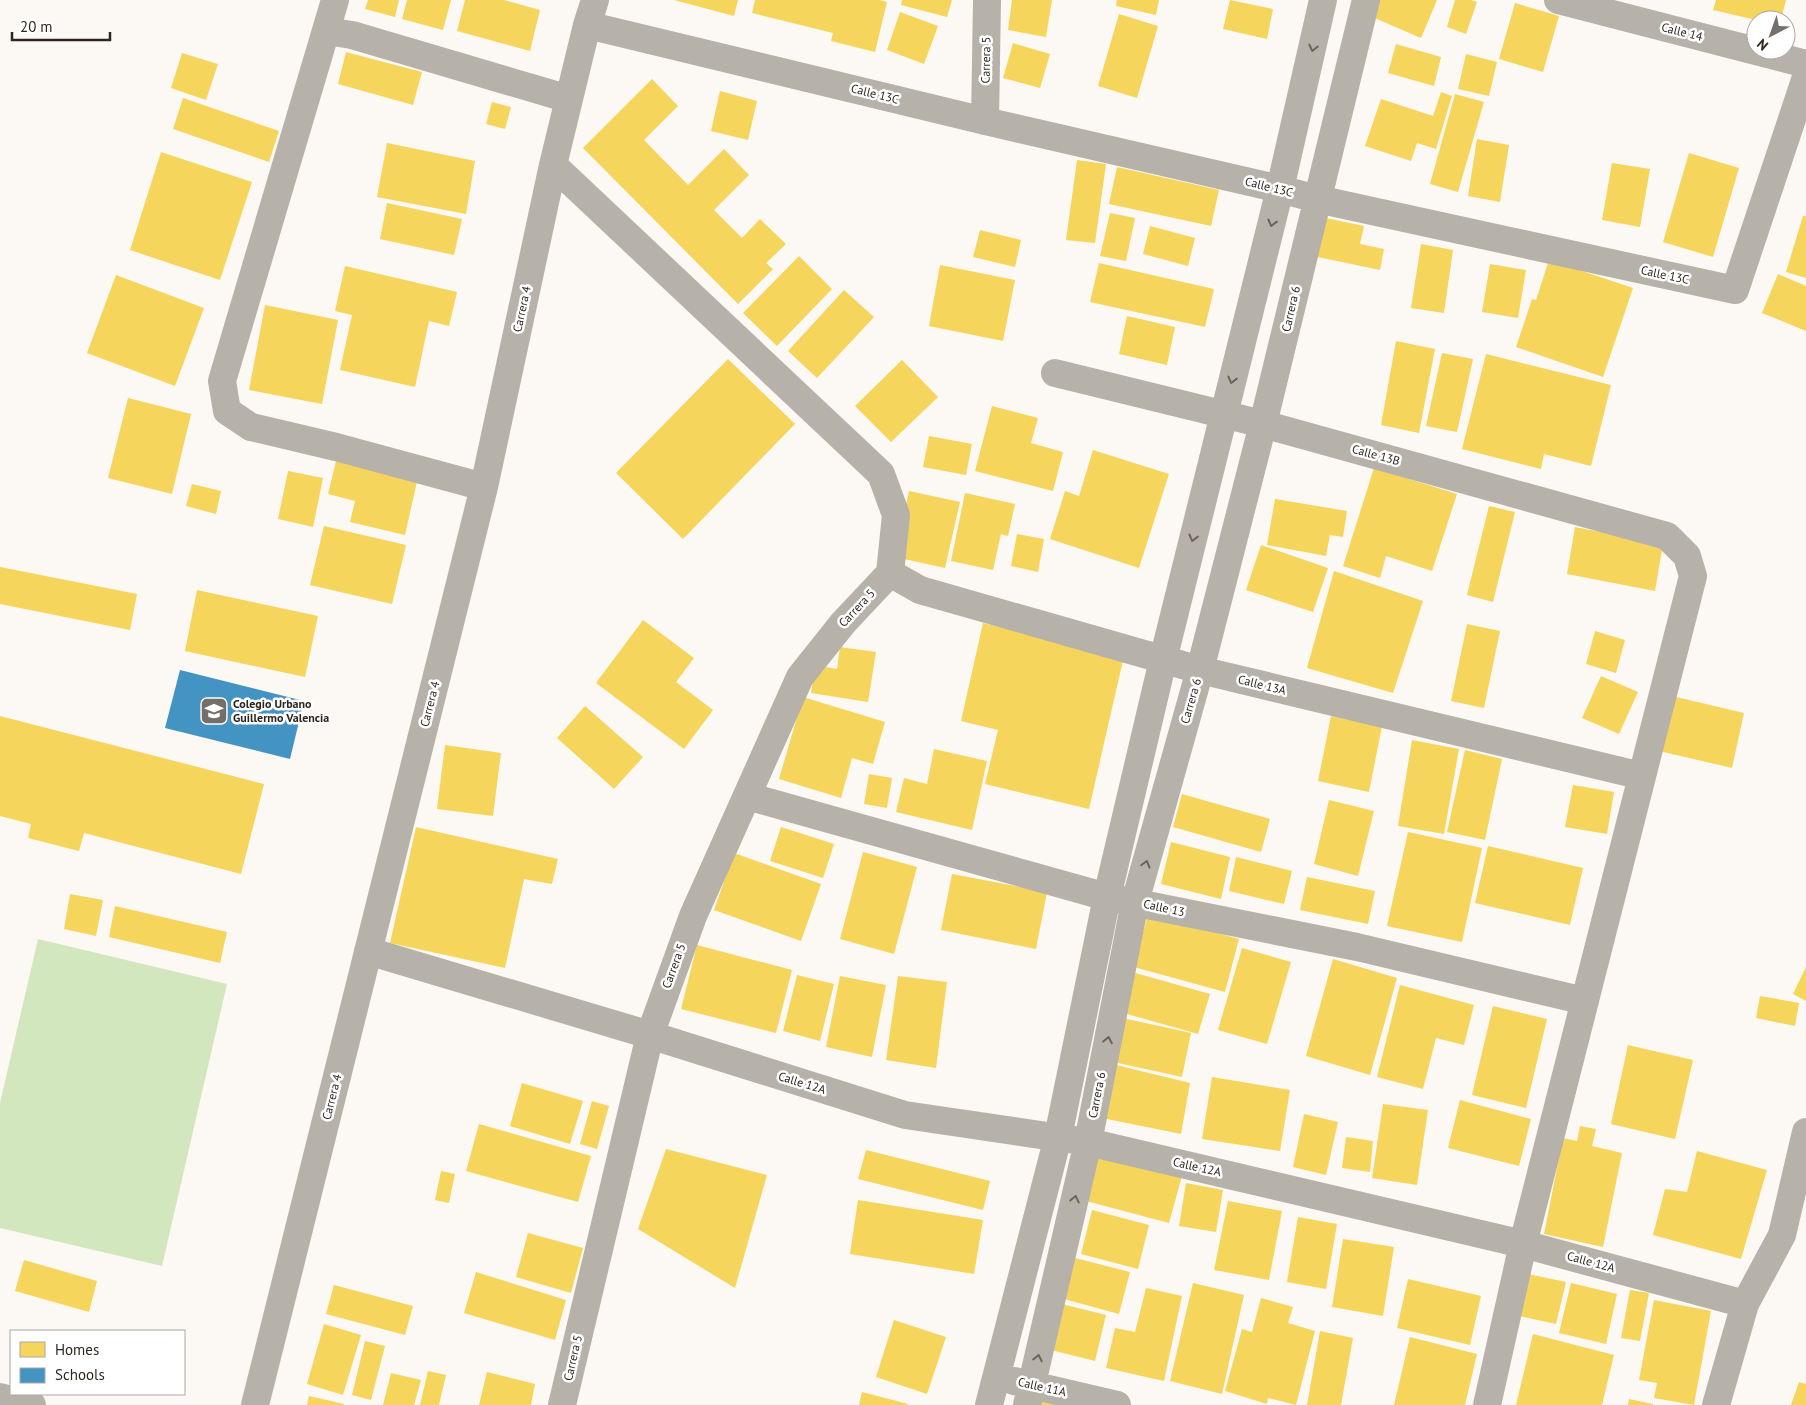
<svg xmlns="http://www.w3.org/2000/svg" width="1806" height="1405" viewBox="0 0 1806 1405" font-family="'PT Sans',sans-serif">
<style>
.green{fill:#d3e7bf}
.homes{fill:#f6d55c}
.schools{fill:#4393c3}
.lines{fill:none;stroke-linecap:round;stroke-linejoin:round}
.street{stroke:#b7b2a9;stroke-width:28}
.oneway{stroke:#6b645e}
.labels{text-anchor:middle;stroke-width:5;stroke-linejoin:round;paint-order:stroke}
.street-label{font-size:12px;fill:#2c2520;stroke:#fff}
.poi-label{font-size:12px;font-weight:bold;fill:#2c2520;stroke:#fff;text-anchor:start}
</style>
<rect width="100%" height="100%" fill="#fcf8f4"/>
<!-- green -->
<path class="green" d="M38,939L227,984L162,1266L0,1228V1103Z"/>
<!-- homes -->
<path class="homes" d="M368,0H399L395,17L365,9Z
M407,0H451L443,30L402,19Z
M465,0H504L540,10L530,51L457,31Z
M674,0H738L734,16Z
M755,0H880L887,2L875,52L831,41L833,33L752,13Z
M902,0H952L947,17L901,5Z
M1012,0H1052L1046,37L1008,30Z
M1117,0H1159L1156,15L1116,6Z
M1230,0L1273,9L1267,39L1223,29Z
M1369,0H1437L1421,38L1363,13Z
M1455,0H1471L1477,2L1466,34L1447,27Z
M1716,0H1786L1781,20H1756L1713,10Z
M1515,3L1559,16L1543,72L1499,59Z
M900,12L938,26L924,64L887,50Z
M1119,14L1158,26L1137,98L1098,86Z
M1013,43L1050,54L1040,88L1003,78Z
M1396,44L1441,57L1434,86L1388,73Z
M346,52L422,72L413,105L338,84Z
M182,53L218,64L206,100L171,88Z
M1466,54L1497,62L1489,96L1458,89Z
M652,79L678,106L644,140L688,185L724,149L749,175L714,210L742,238L760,219L786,244L766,263L773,269L738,304L583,148Z
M720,91L757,101L748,140L711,131Z
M1441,92L1452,96L1436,149L1417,143L1411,161L1365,146L1381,99L1433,116Z
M1455,94L1484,102L1458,192L1430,184Z
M183,98L279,131L269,162L173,129Z
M492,102L511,107L505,129L486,124Z
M1477,139L1509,145L1500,202L1468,196Z
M387,143L475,161L466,214L377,197Z
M161,152L252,182L220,280L130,250Z
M1689,153L1739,168L1713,257L1663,242Z
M1077,160L1106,164L1095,243L1066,240Z
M1612,163L1650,169L1640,227L1602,220Z
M1117,167L1219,190L1211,226L1109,204Z
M387,203L462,219L454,255L380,239Z
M1110,213L1135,218L1126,261L1100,256Z
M1803,216H1806V278L1786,272Z
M1321,217L1364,226L1360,244L1384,249L1380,270L1313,256Z
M1150,226L1195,238L1188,266L1143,254Z
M980,230L1021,240L1015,267L973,257Z
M1421,244L1453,250L1444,313L1411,308Z
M799,256L832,289L777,346L743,313Z
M1549,260L1633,288L1603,377L1516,347L1532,299L1536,300Z
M1099,263L1214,289L1205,327L1090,302Z
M1490,264L1526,270L1518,318L1482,312Z
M940,265L1015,280L1003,341L929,326Z
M345,266L457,292L449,326L429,321L415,387L340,370L352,315L335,311Z
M1778,274L1806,286V331L1762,313Z
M116,275L204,308L175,386L87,353Z
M844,290L874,317L817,378L788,351Z
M265,305L338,320L322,404L249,390Z
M1127,316L1175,327L1167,365L1119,354Z
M1396,341L1435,349L1419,433L1381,425Z
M1442,353L1473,359L1457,432L1426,426Z
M1486,354L1611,385L1591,466L1544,454L1541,469L1462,449Z
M728,359L795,424L683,539L616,473Z
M902,360L938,397L891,442L855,406Z
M128,398L191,414L172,494L108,478Z
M992,406L1038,418L1031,443L1063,452L1053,491L975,471Z
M929,436L972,444L966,475L923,467Z
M1093,450L1169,474L1139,568L1050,539L1065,491L1079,496Z
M337,457L418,477L405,535L350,522L355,501L328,494Z
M1374,468L1457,494L1432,571L1386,556L1380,578L1343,566Z
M288,471L323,478L313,527L278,519Z
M192,484L221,491L216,514L186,506Z
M909,491L960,502L945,568L895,557Z
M965,493L1015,504L1008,536L1001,534L993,570L951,561Z
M1275,499L1347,511L1343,537L1330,535L1326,556L1267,545Z
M1489,506L1515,512L1493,602L1467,595Z
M324,526L406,545L392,604L310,585Z
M1575,527L1663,544L1655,591L1567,574Z
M1017,534L1044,539L1038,572L1011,566Z
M1261,545L1328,568L1313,612L1246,590Z
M0,567L137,594L130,630L0,604Z
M1334,571L1423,601L1393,693L1307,668Z
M197,590L318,616L305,677L185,651Z
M643,620L694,658L676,682L713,710L684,749L596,683Z
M983,623L1124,656L1089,809L985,784L998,730L961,721Z
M1467,624L1500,631L1484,708L1451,701Z
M1595,631L1625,640L1616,673L1586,664Z
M840,647L876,652L868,702L811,693L815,665L837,669Z
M1601,676L1638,692L1619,734L1582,718Z
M1672,696L1744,713L1732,768L1659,751Z
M803,697L885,722L873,764L852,758L841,798L779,779Z
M585,706L643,757L614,789L557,738Z
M0,716L264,784L241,874L84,833L79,851L28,838L31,824L0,816Z
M1331,716L1382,726L1369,792L1318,781Z
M1412,740L1459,749L1444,834L1398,826Z
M445,745L501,753L493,816L437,809Z
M934,749L987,761L972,830L896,812L904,778L927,784Z
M1465,750L1502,759L1485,840L1447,832Z
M869,774L892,778L887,808L864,804Z
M1573,785L1614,792L1607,834L1565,827Z
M1182,794L1270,819L1261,852L1173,827Z
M1329,800L1374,811L1358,876L1314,864Z
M416,827L558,859L552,884L524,879L505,968L390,943Z
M781,827L834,844L823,878L770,861Z
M1408,832L1482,848L1462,942L1387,926Z
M1171,842L1230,857L1221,899L1161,884Z
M1488,846L1583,868L1570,925L1475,903Z
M863,852L917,867L894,954L840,939Z
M734,853L821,884L801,941L714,910Z
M1236,857L1292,871L1284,904L1229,891Z
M952,874L1047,892L1036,949L941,930Z
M1307,877L1375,891L1368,924L1300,910Z
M70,894L103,900L96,936L64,929Z
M115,906L227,932L220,963L109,937Z
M1148,914L1239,939L1225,992L1134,967Z
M697,945L792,970L776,1033L681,1009Z
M1242,948L1291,962L1267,1044L1218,1030Z
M1333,959L1397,978L1370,1075L1306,1056Z
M1806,967V1001L1793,994Z
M1132,972L1210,994L1198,1034L1120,1012Z
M797,975L834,984L820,1041L783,1031Z
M840,976L886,985L872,1057L826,1047Z
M898,976L947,982L936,1068L886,1060Z
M1400,985L1474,1005L1464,1045L1436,1038L1423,1089L1377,1077Z
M1760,996L1799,1003L1795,1026L1756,1018Z
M1493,1006L1547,1019L1526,1108L1472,1095Z
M1118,1017L1191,1033L1182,1077L1109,1061Z
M1628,1045L1693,1060L1675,1139L1611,1124Z
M1108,1063L1190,1083L1181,1134L1097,1117Z
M1212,1077L1290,1090L1280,1151L1202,1139Z
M522,1083L583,1101L570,1144L510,1126Z
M1460,1100L1531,1119L1519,1166L1448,1148Z
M592,1101L609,1106L597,1149L580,1144Z
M1383,1104L1428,1110L1417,1185L1372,1178Z
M1304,1114L1338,1122L1326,1175L1293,1167Z
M479,1124L591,1156L578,1202L466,1171Z
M1580,1126L1596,1129L1592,1146L1622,1153L1603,1247L1544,1234L1563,1138L1577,1141Z
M1346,1137L1373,1141L1370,1172L1342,1168Z
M666,1149L767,1175L735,1288L638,1229Z
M866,1150L990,1181L983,1210L858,1179Z
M1697,1151L1767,1170L1741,1259L1653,1235L1665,1189L1687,1192Z
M1099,1153L1182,1176L1169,1223L1086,1201Z
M441,1171L455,1174L449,1203L435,1200Z
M1186,1183L1223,1190L1216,1232L1179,1226Z
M858,1200L983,1220L974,1274L850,1254Z
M1228,1201L1282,1211L1269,1280L1214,1270Z
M1092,1210L1149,1225L1138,1269L1081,1254Z
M1298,1217L1337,1224L1326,1289L1287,1282Z
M528,1233L583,1248L571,1293L516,1277Z
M1343,1239L1394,1247L1383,1316L1332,1307Z
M1075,1258L1130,1272L1119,1314L1064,1299Z
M24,1260L97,1281L89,1312L15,1291Z
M476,1272L566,1300L555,1340L464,1313Z
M1528,1274L1566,1282L1556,1324L1519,1316Z
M1408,1279L1481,1296L1470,1345L1397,1328Z
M1193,1283L1244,1295L1222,1394L1170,1381Z
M1571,1283L1617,1294L1606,1344L1559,1333Z
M334,1285L413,1306L405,1335L326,1314Z
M1146,1288L1182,1296L1164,1381L1106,1368L1115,1328L1135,1332Z
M1630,1290L1649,1293L1640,1341L1621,1338Z
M1261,1298L1293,1307L1288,1323L1315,1331L1296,1405L1268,1398L1267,1404L1225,1391L1242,1329L1252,1332Z
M1654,1300L1711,1311L1694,1405L1654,1398L1657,1383L1639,1380Z
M1062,1304L1106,1315L1095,1361L1051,1350Z
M894,1320L946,1337L927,1394L876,1377Z
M324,1324L361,1335L343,1395L307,1384Z
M1320,1331L1353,1338L1341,1405H1307Z
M1533,1334L1614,1355L1602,1405H1516Z
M1410,1337L1477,1354L1465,1405H1394Z
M365,1341L385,1346L371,1400L352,1395Z
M428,1371L446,1375L439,1405H420Z
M487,1372L535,1384L531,1405H479Z
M391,1373L421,1380L414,1405H383Z
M1799,1382L1806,1384V1405H1791Z
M862,1392L908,1404V1405H859Z
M309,1396L344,1404V1405H307Z
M1038,1397L1063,1405H1036Z
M1629,1399L1653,1404V1405H1628Z"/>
<!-- schools -->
<path class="schools" d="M180,670L304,701L290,759L165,728Z"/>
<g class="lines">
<!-- street -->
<path class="street" d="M335,0L222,381L227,411L251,427L336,447L484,487
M1558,0L1806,64
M587,25L985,121L1280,189L1317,199L1735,290L1806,77
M326,31L352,35L569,99
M985,121L987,0
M553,165L881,474L896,515L890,573
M1055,373L1263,424L1667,536L1687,556L1693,576L1523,1244L1487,1405
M890,573L920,590L1200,670L1642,776
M747,796L1107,897L1357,947L1585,1001
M368,951L650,1035L905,1115L1088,1142L1523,1244L1745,1304
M1014,1381L1117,1405
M0,1397L32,1405
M255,1405L484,487L553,165L587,25L595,0
M562,1405L650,1035L693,916L800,677L843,623L890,573
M989,1405L1058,1137L1107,897L1163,660L1280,189L1323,0
M1027,1405L1088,1142L1135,902L1200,670L1263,424L1366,0
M1716,1405L1745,1304L1782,1235L1806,1132"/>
</g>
<!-- one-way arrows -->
<defs><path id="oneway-chevron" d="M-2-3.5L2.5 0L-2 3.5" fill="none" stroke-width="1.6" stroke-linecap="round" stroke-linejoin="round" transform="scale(1.25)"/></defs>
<g class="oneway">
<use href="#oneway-chevron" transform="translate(1313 48) rotate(103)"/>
<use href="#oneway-chevron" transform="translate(1272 223) rotate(104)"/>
<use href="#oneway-chevron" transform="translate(1232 380) rotate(104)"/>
<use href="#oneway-chevron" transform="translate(1193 538) rotate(104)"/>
<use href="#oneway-chevron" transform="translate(1146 864) rotate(-74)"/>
<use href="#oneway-chevron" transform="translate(1108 1040) rotate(-79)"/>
<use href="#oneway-chevron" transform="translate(1075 1199) rotate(-77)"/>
<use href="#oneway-chevron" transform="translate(1038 1358) rotate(-77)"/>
</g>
<!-- icons -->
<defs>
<g id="school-square" transform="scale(1.4375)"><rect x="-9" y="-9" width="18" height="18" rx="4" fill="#756f6a" stroke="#fff"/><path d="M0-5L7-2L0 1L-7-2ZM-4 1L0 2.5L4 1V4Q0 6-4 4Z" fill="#fff"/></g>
</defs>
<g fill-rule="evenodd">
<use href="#school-square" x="214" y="711"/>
</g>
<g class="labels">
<!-- street labels -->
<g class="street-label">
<text transform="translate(1682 32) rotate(14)" y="4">Calle 14</text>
<text transform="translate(986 60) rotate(-89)" y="4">Carrera 5</text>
<text transform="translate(875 94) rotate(14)" y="4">Calle 13C</text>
<text transform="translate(1269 187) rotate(14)" y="4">Calle 13C</text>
<text transform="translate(1665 275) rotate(12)" y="4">Calle 13C</text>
<text transform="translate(522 309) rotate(-78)" y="4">Carrera 4</text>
<text transform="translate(1291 309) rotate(-77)" y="4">Carrera 6</text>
<text transform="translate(1376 455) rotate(15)" y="4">Calle 13B</text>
<text transform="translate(857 608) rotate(-47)" y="4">Carrera 5</text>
<text transform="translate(1262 685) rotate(14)" y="4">Calle 13A</text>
<text transform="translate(1191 701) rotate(-74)" y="4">Carrera 6</text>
<text transform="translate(430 704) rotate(-76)" y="4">Carrera 4</text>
<text transform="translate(1164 908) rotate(12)" y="4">Calle 13</text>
<text transform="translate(674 966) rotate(-70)" y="4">Carrera 5</text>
<text transform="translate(802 1083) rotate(17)" y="4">Calle 12A</text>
<text transform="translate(1097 1095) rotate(-79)" y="4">Carrera 6</text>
<text transform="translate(332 1097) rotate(-76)" y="4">Carrera 4</text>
<text transform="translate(1197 1167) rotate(13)" y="4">Calle 12A</text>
<text transform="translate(1591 1262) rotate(15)" y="4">Calle 12A</text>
<text transform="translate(573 1358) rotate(-77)" y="4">Carrera 5</text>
<text transform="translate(1042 1387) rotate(13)" y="4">Calle 11A</text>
</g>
<!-- poi labels -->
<g class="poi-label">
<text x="233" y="708">Colegio Urbano<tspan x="233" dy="14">Guillermo Valencia</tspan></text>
</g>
</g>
<!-- legend -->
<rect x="10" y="1330" width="175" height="65" fill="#ffffff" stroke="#aba8a6"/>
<rect x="20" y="1342" width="25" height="15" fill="#f6d55c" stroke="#aba8a6"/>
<text x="55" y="1355" font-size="15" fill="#2c2520">Homes</text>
<rect x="20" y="1368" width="25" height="15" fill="#4393c3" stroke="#aba8a6"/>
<text x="55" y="1380" font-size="15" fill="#2c2520">Schools</text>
<!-- north arrow -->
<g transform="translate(1771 35) rotate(221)"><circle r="24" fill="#ffffff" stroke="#aba8a6"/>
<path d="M0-4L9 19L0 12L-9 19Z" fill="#756f6a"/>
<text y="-8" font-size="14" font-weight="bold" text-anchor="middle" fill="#2c2520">N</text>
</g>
<!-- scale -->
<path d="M12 32v8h98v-8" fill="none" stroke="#2c2520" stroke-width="2.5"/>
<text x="20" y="32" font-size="15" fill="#2c2520" stroke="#ffffff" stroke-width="4" paint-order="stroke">20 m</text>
</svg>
